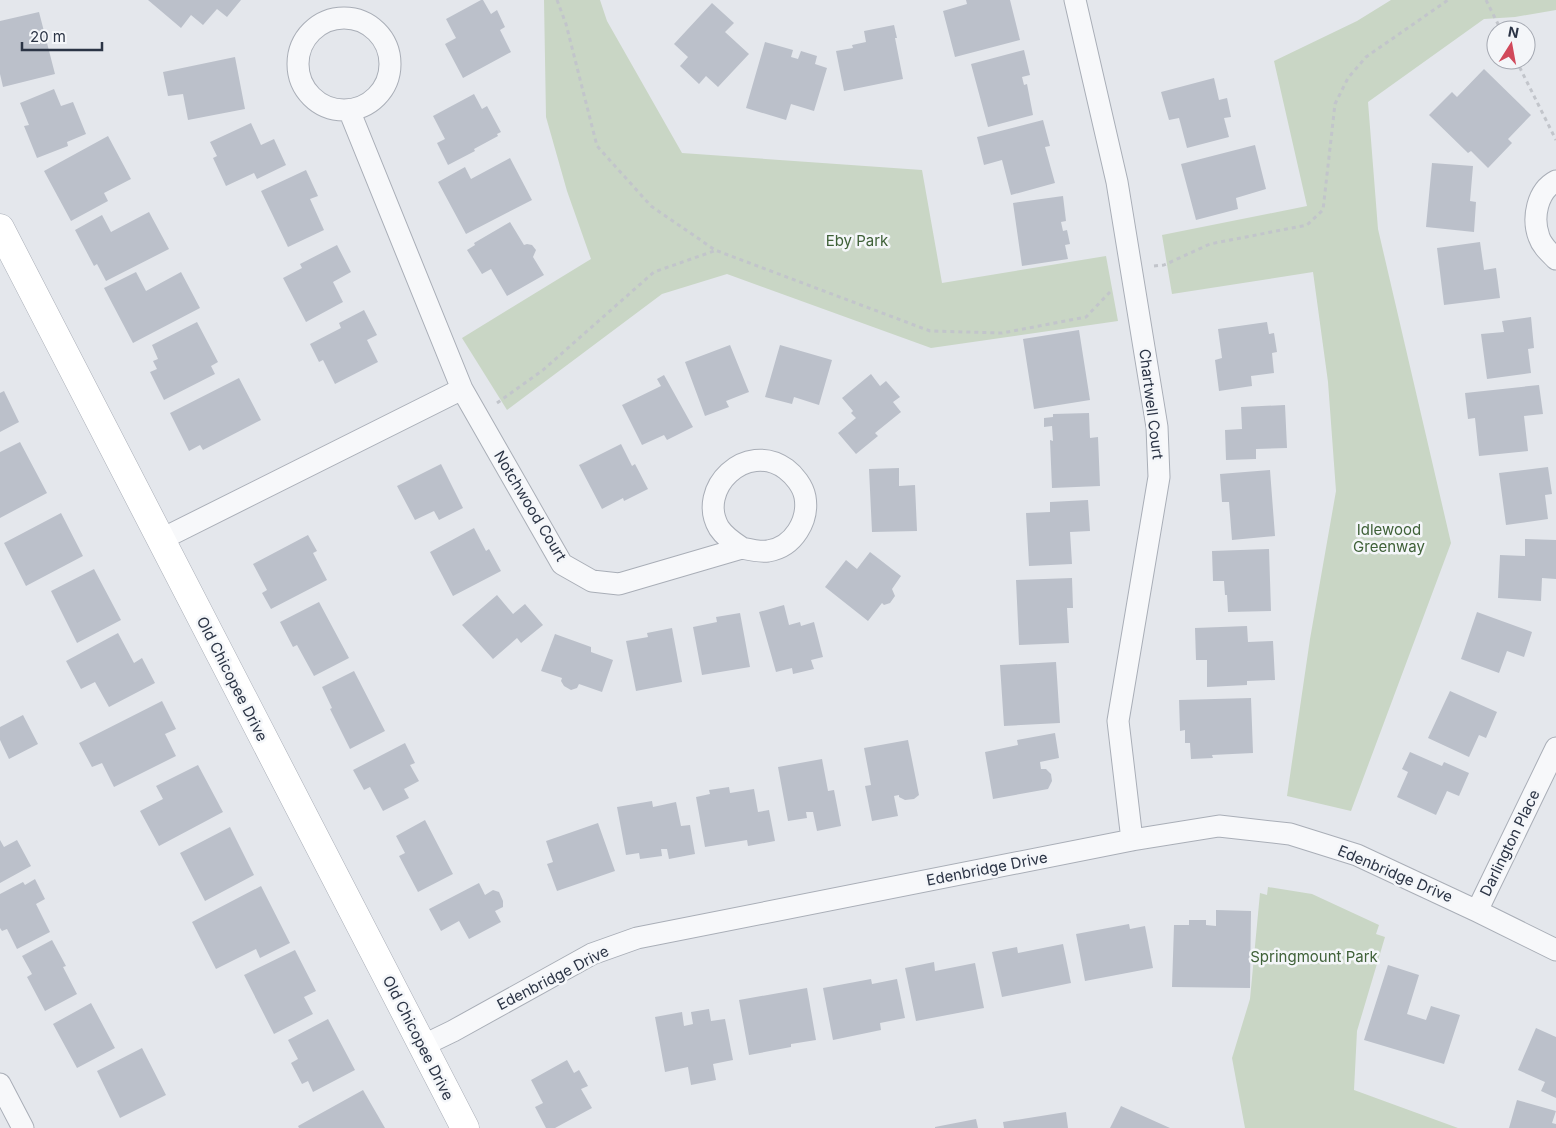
<svg xmlns="http://www.w3.org/2000/svg" width="1556" height="1128" viewBox="0 0 1556 1128" font-family="Inter,sans-serif">
<style>
.green{fill:#c9d6c5}
.building{fill:#bbc0ca}
.lines{fill:none;stroke-linecap:round;stroke-linejoin:round}
.street-casing{stroke:#a9aeb7;stroke-width:23}
.secondary-casing{stroke:#a9aeb7;stroke-width:29}
.path{stroke:#c2c5cb;stroke-width:3;stroke-dasharray:4 4;stroke-linecap:butt}
.street{stroke:#f7f8fa;stroke-width:21}
.secondary{stroke:#fff;stroke-width:28}
.labels{text-anchor:middle;stroke-width:5;stroke-linejoin:round;paint-order:stroke}
.park-label{font-size:15px;fill:#3f6138;stroke:#f4f6f9}
.street-label{font-size:15px;fill:#2b3445;stroke:#f4f6f9}
</style>
<rect width="100%" height="100%" fill="#e4e7ec"/>
<!-- green -->
<path class="green" d="M544,0H600L607,21L682,153L922,170L942,283L1106,256L1118,321L931,348L727,274L662,294L507,410L462,338L591,259L567,191L546,117Z
M1391,0H1556V10L1515,17L1484,19L1368,102L1378,229L1451,543L1351,811L1287,796L1310,639L1336,491L1328,382L1313,272L1172,294L1162,235L1307,206L1274,61L1357,21Z
M1268,887L1312,894L1379,925L1376,934L1385,937L1357,1031L1354,1090L1458,1128H1245L1232,1058L1250,999L1260,893L1267,895Z"/>
<!-- building -->
<path class="building" d="M148,0H241L227,17L217,9L203,25L191,15L181,28Z
M481,0H483L491,14L497,10L505,27L500,30L511,52L463,78L445,44L456,38L446,19Z
M966,0H1010L1020,40L955,57L943,11L967,4Z
M712,3L734,23L725,32L749,54L718,87L706,76L699,84L680,66L688,57L674,44Z
M39,12L55,74L3,87L0,74V21Z
M894,25L897,38H895L903,79L844,91L836,51L853,48L852,45L866,42L864,31Z
M765,42L793,50L791,57L798,59L801,51L817,56L815,64L827,68L814,111L791,104L786,120L746,108Z
M1024,50L1030,75L1022,77L1024,85L1027,84L1033,115L988,127L971,64Z
M235,57L245,109L188,120L183,94L168,96L163,72Z
M1484,69L1531,115L1508,139L1512,143L1488,168L1471,151L1468,153L1429,115L1452,92L1457,97Z
M1214,78L1219,100L1227,98L1231,117L1224,118L1229,137L1187,148L1179,118L1169,120L1161,92Z
M54,89L61,106L73,102L86,134L67,142L68,146L37,158L24,126L29,125L20,103Z
M474,94L482,109L487,106L501,132L497,134L498,136L474,149L475,151L448,165L437,143L445,139L433,116Z
M1043,120L1050,146L1045,147L1055,183L1011,195L1002,160L984,165L977,137Z
M251,123L261,145L274,139L286,165L257,179L254,173L226,186L213,158L217,156L210,142Z
M108,136L131,179L104,193L108,201L71,221L44,171Z
M1255,145L1266,189L1236,198L1238,209L1196,220L1181,164Z
M510,158L532,200L466,234L438,182L465,167L471,179Z
M1432,163L1473,166L1470,201L1476,202L1474,232L1426,227Z
M306,170L318,196L310,199L324,230L288,247L261,191Z
M1063,196L1066,221L1061,222L1063,231L1067,230L1070,244L1065,245L1068,259L1022,266L1013,203Z
M149,212L169,249L106,281L97,264L94,266L75,230L102,215L111,232Z
M510,222L524,245L527,244L532,245L536,250L533,257L544,275L507,296L491,269L482,274L467,250L475,245L474,243Z
M1480,242L1484,270L1496,268L1500,298L1444,305L1437,248Z
M337,245L351,272L333,282L343,302L306,322L283,278L302,268L300,264Z
M136,272L146,291L181,272L200,308L133,343L104,288Z
M364,310L377,335L367,340L378,362L335,384L323,360L319,362L310,344L341,328L339,323Z
M1531,317L1534,348L1528,349L1531,373L1487,379L1481,334L1504,332L1502,321Z
M197,322L218,362L211,366L215,374L164,400L150,372L157,369L153,361L158,359L152,345Z
M1267,322L1269,334L1274,333L1277,352L1272,353L1274,373L1251,376L1252,386L1219,391L1215,360L1222,358L1218,329Z
M1079,330L1090,400L1034,409L1023,339Z
M730,345L749,392L726,401L729,407L705,416L685,362Z
M780,345L832,360L819,405L794,397L792,404L765,397Z
M871,374L880,386L886,381L900,397L893,402L901,412L875,433L878,436L856,454L838,433L856,418L851,413L853,411L842,398Z
M664,375L693,427L667,440L664,435L642,445L622,405L661,386L657,379Z
M239,378L261,420L203,450L200,445L189,451L170,413Z
M1539,385L1543,414L1524,416L1528,451L1479,456L1475,418L1468,419L1465,393Z
M4,391L19,422L0,432V393Z
M1285,405L1287,448L1256,449V459L1226,460L1225,430L1242,429L1241,407Z
M1089,413L1090,438L1098,437L1100,486L1052,488L1050,440L1053,441L1052,426L1044,427V418L1053,417V414Z
M20,442L47,493L0,518V452Z
M621,444L632,466L635,464L648,489L624,501L623,498L602,509L579,465Z
M441,464L463,508L439,520L434,511L415,520L397,486Z
M1548,467L1552,494L1545,495L1548,519L1506,525L1499,473Z
M899,468V486L915,485L917,531L872,532L869,469Z
M1270,470L1275,536L1232,540L1229,502H1222L1220,474Z
M1088,500L1090,531L1070,532L1072,564L1029,566L1026,513L1050,512V502Z
M61,513L83,556L26,586L4,543Z
M474,528L486,551L489,549L501,571L453,596L430,552Z
M308,535L317,551L313,553L327,580L271,609L262,593L267,590L253,564Z
M1525,539L1556,540V579L1542,578L1541,601L1498,598L1500,555L1525,556Z
M1269,549L1271,611L1228,612L1227,595H1225L1224,581H1213L1212,551Z
M870,552L901,576L892,589L895,596L890,603L884,605L882,603L868,621L825,587L846,560L857,569Z
M94,569L121,620L77,643L51,591Z
M1072,578L1073,608H1067L1069,643L1019,645L1016,580Z
M497,595L513,614L525,604L543,625L521,643L517,638L493,659L462,625Z
M319,602L349,658L314,676L297,645L293,647L280,622Z
M784,605L789,625L800,622L801,626L814,622L823,657L811,660L814,669L793,674L792,668L776,672L759,612Z
M1477,612L1532,632L1524,657L1507,651L1499,673L1461,659Z
M740,613L750,667L702,675L693,627L717,622L716,617Z
M1247,626L1248,642L1273,641L1275,680L1247,681V685L1207,687V660H1196L1195,628Z
M672,628L682,682L636,691L626,641L648,637L647,633Z
M118,633L134,663L142,658L155,683L109,707L95,682L81,689L66,661Z
M555,634L591,647V652L613,660L602,692L579,684L577,688L571,690L564,686L561,681L562,678L541,671Z
M1056,662L1060,723L1004,726L1000,665Z
M354,671L385,731L350,749L330,709L332,708L322,687Z
M1450,691L1497,712L1486,738L1479,735L1469,757L1428,738Z
M1251,698L1253,753L1212,755L1213,758L1191,759L1190,743H1185V730L1180,731L1179,700Z
M162,701L176,729L165,734L176,756L114,787L102,763L92,767L79,743Z
M23,715L38,744L9,759L0,740V727Z
M1055,733L1059,758L1040,762L1041,769H1046L1051,774L1052,781L1048,789L993,799L985,752L1018,745L1017,740Z
M908,740L919,795L914,799L905,800L899,797V795L894,796L898,816L872,821L865,786L871,785L864,748Z
M405,743L415,763L410,765L419,781L404,789L409,798L383,811L370,787L364,790L353,770Z
M1410,752L1442,766L1444,762L1469,773L1459,796L1447,791L1436,815L1397,797L1408,772L1402,769Z
M822,759L828,791L834,790L841,826L817,831L813,812H806L807,818L788,821L778,767Z
M198,765L223,812L159,846L140,811L163,799L156,786Z
M729,787L730,793L754,789L758,812L769,810L775,841L748,846L747,840L705,847L696,797L710,794L709,790Z
M652,801L653,807L676,802L681,826L690,825L695,854L669,859L667,849H661L662,856L640,859L639,853L626,855L617,807Z
M425,820L453,874L418,892L399,856L405,853L396,836Z
M598,823L615,871L557,891L547,864L553,862L546,841Z
M230,827L254,875L205,901L180,853Z
M0,840L4,847L17,840L31,866L0,883Z
M35,879L45,899L36,904L50,932L17,949L7,929L2,931L0,928V894L23,882L25,885Z
M479,883L485,895L493,890L499,892L503,901V907L495,911L501,922L469,939L459,921L441,931L429,909Z
M261,886L290,943L260,958L256,949L216,969L192,922Z
M1216,910L1251,911L1250,988L1172,987L1174,925H1189V920H1206V925L1216,926Z
M1129,924L1130,929L1145,926L1153,968L1085,981L1076,934Z
M52,940L66,966L63,967L77,994L45,1011L27,977L32,974L22,956Z
M1063,944L1071,983L1002,997L992,952L1017,947L1018,953Z
M295,950L316,991L304,997L313,1014L274,1034L244,975Z
M934,962L935,971L975,963L984,1008L916,1021L905,968Z
M1388,965L1419,975L1407,1014L1426,1020L1431,1006L1460,1015L1444,1064L1364,1040Z
M871,979L872,984L897,979L905,1018L880,1023L881,1030L833,1040L823,988Z
M807,988L816,1040L791,1044V1047L749,1055L739,1000Z
M91,1003L115,1048L77,1068L53,1024Z
M709,1009L711,1021L725,1019L733,1060L713,1064L716,1080L691,1085L688,1067L665,1072L655,1017L682,1012L684,1026L693,1024L691,1012Z
M328,1019L355,1070L313,1092L308,1081L302,1084L291,1063L298,1059L288,1040Z
M1536,1028L1556,1037V1098L1541,1091L1545,1082L1518,1070Z
M142,1048L166,1095L120,1118L97,1071Z
M567,1060L574,1073L579,1070L588,1086L581,1089L592,1108L555,1128H546L535,1107L543,1103L531,1080Z
M363,1090L385,1128H299L298,1126Z
M1517,1100L1556,1111L1552,1123L1556,1124V1128H1509Z
M1121,1106L1170,1128H1110Z
M1066,1112L1068,1128H1004L1003,1122Z
M976,1119L978,1128H935V1127Z"/>
<g class="lines">
<!-- street casing -->
<g class="street-casing">
<path id="street" d="M1075,0L1117,182L1157,427L1159,477L1118,721L1132,840
M298 64a46 46 0 1 1 92 0a46 46 0 1 1-92 0Z
M349,110L462,389L562,564L592,581L619,584L742,548C751,550 759,552 768,551C794,547 809,520 805,497C803,486 794,475 786,469C746,440 696,489 719,528C725,537 733,542 742,548
M1556,181C1537,191 1532,218 1539,237C1542,246 1549,252 1556,259
M160,540L462,389
M1477,911L1556,748
M422,1046L453,1031L592,954L637,938L1132,840L1219,826L1290,834L1357,855L1477,911L1556,950
M0,1084L23,1128"/>
</g>
<!-- secondary casing -->
<g class="secondary-casing">
<path id="secondary" d="M0,228L465,1128"/>
</g>
<!-- path -->
<path class="path" d="M557,0L566,24L597,146L651,206L715,250L930,331L1002,333L1086,317L1110,292
M1486,0L1501,30
M1516,60L1556,140
M1154,266L1164,265L1210,244L1307,225L1323,210L1335,104L1348,78L1366,57L1448,0
M497,403L543,370L654,272L714,251"/>
<!-- street -->
<use href="#street" class="street"/>
<!-- secondary -->
<use href="#secondary" class="secondary"/>
</g>
<g class="labels">
<!-- park labels -->
<g class="park-label">
<text x="857" y="246">Eby Park</text>
<text x="1389" y="535">Idlewood<tspan x="1389" dy="17">Greenway</tspan></text>
<text x="1314" y="962">Springmount Park</text>
</g>
<!-- street labels -->
<g class="street-label">
<text transform="translate(1151 404) rotate(83)" y="5">Chartwell Court</text>
<text transform="translate(530 506) rotate(59)" y="5">Notchwood Court</text>
<text transform="translate(232 679) rotate(63)" y="5">Old Chicopee Drive</text>
<text transform="translate(1510 843) rotate(-64)" y="5">Darlington Place</text>
<text transform="translate(987 869) rotate(-11)" y="5">Edenbridge Drive</text>
<text transform="translate(1395 874) rotate(23)" y="5">Edenbridge Drive</text>
<text transform="translate(553 978) rotate(-27)" y="5">Edenbridge Drive</text>
<text transform="translate(418 1038) rotate(63)" y="5">Old Chicopee Drive</text>
</g>
</g>
<!-- north arrow -->
<g transform="translate(1511 45) rotate(11)"><circle r="24" fill="#f4f6f9" stroke="#a4a8b1"/>
<path d="M0-4L9 19L0 12L-9 19Z" fill="#d1495b"/>
<text y="-8" font-size="14" font-weight="bold" text-anchor="middle" fill="#2b3445">N</text>
</g>
<!-- scale -->
<path d="M22 42v8h80v-8" fill="none" stroke="#2b3445" stroke-width="2.5"/>
<text x="30" y="42" font-size="15" fill="#2b3445" stroke="#f4f6f9" stroke-width="4" paint-order="stroke">20 m</text>
</svg>
